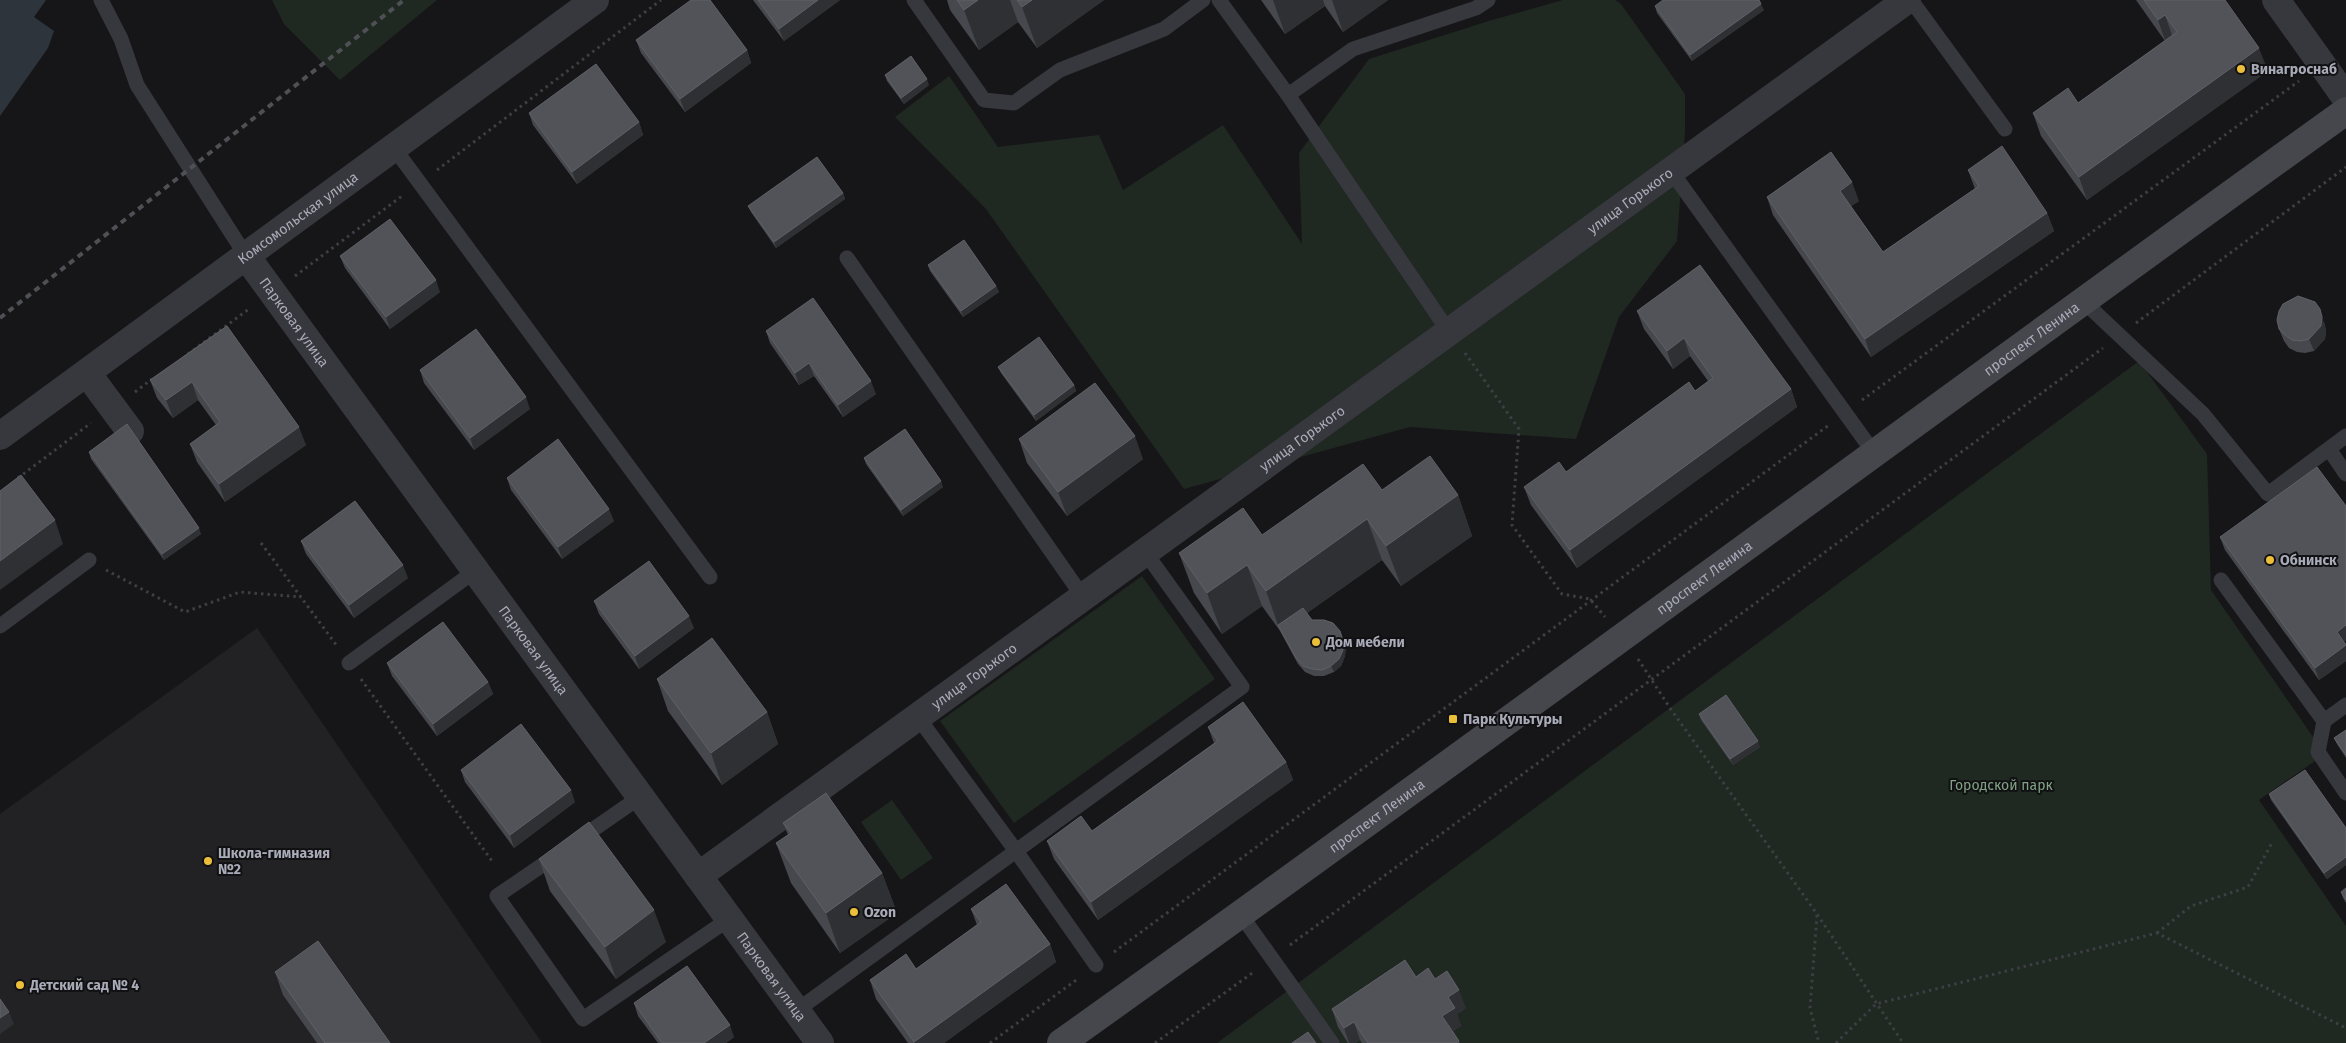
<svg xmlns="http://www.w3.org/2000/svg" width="2346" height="1043" viewBox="0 0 2346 1043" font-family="'Fira Sans',sans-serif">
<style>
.built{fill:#222225}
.green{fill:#202822}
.water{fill:#2d343c}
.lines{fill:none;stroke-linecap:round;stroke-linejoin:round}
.path{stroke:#3d3f44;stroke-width:3;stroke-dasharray:2.5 4;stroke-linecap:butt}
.service{stroke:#37383d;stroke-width:15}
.minor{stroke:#37383d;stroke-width:28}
.tertiary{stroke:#37383d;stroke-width:28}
.secondary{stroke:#45474d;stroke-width:28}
.rail{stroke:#4e5056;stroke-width:4;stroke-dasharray:6 5;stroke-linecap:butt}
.wall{fill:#47484d}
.shaded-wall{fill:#2f3033}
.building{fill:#525359;stroke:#606168}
.poi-dot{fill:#ecbf3a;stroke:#111113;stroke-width:2}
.labels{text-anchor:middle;stroke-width:4;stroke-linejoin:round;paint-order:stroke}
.poi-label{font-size:14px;font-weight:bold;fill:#a9acb8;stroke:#111113;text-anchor:start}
.street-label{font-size:14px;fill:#a9acb8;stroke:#111113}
.park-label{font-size:14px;fill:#80a285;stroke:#111113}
</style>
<rect width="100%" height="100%" fill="#161618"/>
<!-- built -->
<path class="built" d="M257,628L542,1043H0V814Z"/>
<!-- green -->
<path class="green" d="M272,0H437L340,80L284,24Z
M1563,0H1615L1621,4L1685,94V132L1677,241L1619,317L1576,439L1410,427L1184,489L986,209L895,117L949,76L998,147L1099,135L1123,190L1223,125L1302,244L1299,153L1369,59L1492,20Z
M2139,361L2207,454L2211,590L2325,754L2259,800L2346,926V1043H1217Z
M1142,576L1215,679L1014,823L940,721Z
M892,800L933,858L901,880L861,822Z"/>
<!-- water -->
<path class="water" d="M0,0H46L34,17L54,31L48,48L0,116Z"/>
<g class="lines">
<!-- path -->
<path class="path" d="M437,170L661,0
M295,276L402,196
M2136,323L2346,167
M1465,353L1519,429L1512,525L1562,594L1590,599L1605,617
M188,354L249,309
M135,392L152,379
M1862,400L2299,81
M18,478L91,423
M261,543L337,646
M106,570L185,612L240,592L301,597
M1638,659L1670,708L1817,914L1903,1043
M361,679L492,861
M1817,915L1810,1008L1819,1043
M2157,933L2191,906L2248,887L2273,841
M1290,945L2103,348
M1114,952L1829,425
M990,1043L1079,978
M1155,1043L1255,971
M1836,1043L1876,1004L2157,933L2346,1028"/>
<!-- service -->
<path class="service" d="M101,0L121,39L137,85L246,256
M914,0L984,100L1014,103L1060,70L1164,29L1203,0
M1219,0L1288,95L1353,49L1476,8L1488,0
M1911,0L2005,129
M1288,95L1449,332
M394,148L710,577
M1671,171L1874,453
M847,258L1083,597
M2082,300L2203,414L2268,494L2346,436
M2329,449L2346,474
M2221,580L2324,721L2346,705
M0,626L89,560
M349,663L475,571
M2324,721L2318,752L2346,793
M578,840L640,797
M557,855L497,896L583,1019L729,919
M1241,915L1332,1043
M1096,965L1016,851L1242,687L1145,552
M796,1011L1016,851L917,716"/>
<!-- minor -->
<g class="minor">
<path id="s1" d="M246,256L820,1043"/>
<path d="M87,373L130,431"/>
<path id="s2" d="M698,876L1907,0"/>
</g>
<!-- tertiary -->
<g class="tertiary">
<path d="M2276,0L2346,98"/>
<path id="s3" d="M0,436L595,0"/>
</g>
<!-- secondary -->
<path class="secondary" id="s4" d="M1061,1043C1492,736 1916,420 2346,111"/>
<!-- rail -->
<path class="rail" d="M0,318L404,0"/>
</g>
<!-- wall -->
<path class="wall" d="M753,0H840L784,41Z
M947,0H1104L1037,48L1018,22L979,50L950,10Z
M1261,0H1388L1343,32L1325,6L1285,34Z
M2136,0H2225L2268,71L2087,200L2041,136L2033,113L2078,103L2165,41Z
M1655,6L1764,10L1692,61L1657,13Z
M636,40L747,50L751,63L685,112L641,53Z
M885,75L929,85L904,104L887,81Z
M529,113L639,122L643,135L577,184L533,125Z
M1968,170L2047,213L2054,231L1871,357L1773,215L1767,197L1859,201L1851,206L1883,252L1975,189Z
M843,193L845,199L776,248L751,212L748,206Z
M340,256L440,292L390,329L345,268Z
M928,265L996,286L999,292L963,317L930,271Z
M1637,311L1791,389L1797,407L1577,568L1531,505L1524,487L1566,472L1695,391L1708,381L1690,356L1673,369L1644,329Z
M2324,322L2326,330L2325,339L2314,351L2305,353L2297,352L2289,348L2284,341L2279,329Z
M227,326L306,445L225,502L197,462L190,444L216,425L198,400L173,418L157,398L150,380Z
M766,331L876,394L843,417L814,376L799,385L770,343Z
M998,367L1074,385L1076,391L1036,421L1001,373Z
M420,370L530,409L474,450L424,383Z
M1019,439L1143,459L1067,516L1027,463Z
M89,452L201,534L164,560L91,459Z
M864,458L943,487L903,516L866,464Z
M507,478L614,521L562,559L511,490Z
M1382,490L1458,495L1472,536L1401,586L1382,560L1307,613L1312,620L1346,646L1345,656L1341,666L1334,672L1324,676H1314L1305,672L1298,664L1280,631L1262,606L1222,634L1194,593L1179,553L1262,535Z
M2220,537L2346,644V661L2319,680L2225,550Z
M301,541L408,578L354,618L306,554Z
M594,601L694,628L639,669L599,614Z
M387,663L488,682L493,694L437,736L392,676Z
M657,679L767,712L778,744L722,785L668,711Z
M1699,714L1760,747L1733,765L1701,720Z
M1208,727L1286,762L1293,780L1098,920L1054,859L1047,841L1092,831L1214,743Z
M2346,730V758L2337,744L2334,738Z
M461,770L575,802L514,848L465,782Z
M2269,794L2346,828V865L2327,879L2271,800Z
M783,823L882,873L897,913L840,953L791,883L776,843L788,835Z
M539,859L666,942L616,979L550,891Z
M2346,888V903L2343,898L2341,892Z
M971,909L1050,944L1056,962L944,1043H908L876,999L870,980L916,969L977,925Z
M275,972L390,1043H317L283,995Z
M1416,977L1435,979L1466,1008L1457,1014L1461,1026L1453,1031L1460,1043H1362L1360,1040L1355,1043H1348L1338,1027L1332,1009Z
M634,1003L734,1037L726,1043H658L638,1016Z"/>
<!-- shaded-wall -->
<path class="shaded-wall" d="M818,0H840L784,41L779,29Z
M978,0H1010L1018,22L979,50L964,10Z
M1032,0H1104L1037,48L1022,7Z
M1273,0H1323L1325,6L1285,34Z
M1332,0H1388L1343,32Z
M1761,4L1764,10L1692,61L1690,55Z
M2165,15L2173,38L2166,43L2158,20Z
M2259,48L2268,71L2087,200L2079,177Z
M747,50L751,63L685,112L680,99Z
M927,79L929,85L904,104L901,98Z
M639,122L643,135L577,184L572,172Z
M1852,182L1859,201L1847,209L1840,191Z
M843,193L845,199L776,248L774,242Z
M2047,213L2054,231L1871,357L1865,339Z
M436,280L440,292L390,329L386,317Z
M996,286L999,292L963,317L961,311Z
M2320,309L2326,330L2325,339L2314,351L2309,339Z
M1684,338L1690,356L1673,369L1667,351Z
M809,363L814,376L799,385L795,373Z
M871,381L876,394L843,417L838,405Z
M192,382L198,400L173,418L166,400Z
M1074,385L1076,391L1036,421L1034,415Z
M1791,389L1797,407L1577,568L1570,550Z
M526,397L530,409L474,450L470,438Z
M299,427L306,445L225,502L219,484Z
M1135,436L1143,459L1067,516L1058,492Z
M941,481L943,487L903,516L901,510Z
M1458,495L1472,536L1401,586L1386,546Z
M609,509L614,521L562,559L558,547Z
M1367,519L1382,560L1281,631L1278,625L1266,591Z
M55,520L63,544L0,590V561Z
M199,528L201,534L164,560L162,554Z
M403,565L408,578L354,618L349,605Z
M1247,565L1262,606L1222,634L1207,593Z
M689,616L694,628L639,669L635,656Z
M2346,625V641L2342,644L2337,632Z
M1343,640L1346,646L1345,656L1341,666L1334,672L1331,666Z
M2346,645V661L2319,680L2315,668Z
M488,682L493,694L437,736L433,724Z
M767,712L778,744L722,785L711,753Z
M1758,741L1760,747L1733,765L1730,759Z
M1286,762L1293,780L1098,920L1091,902Z
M571,790L575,802L514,848L510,835Z
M2346,857V865L2327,879L2324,873Z
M882,873L897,913L840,953L826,913Z
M654,910L666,942L616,979L605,947Z
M1050,944L1056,962L944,1043H914V1042Z
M1459,990L1466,1008L1457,1014L1461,1026L1449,1034L1442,1016L1448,997Z
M9,1012L14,1024L0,1034V1018Z
M1354,1022L1360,1040L1355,1043H1349L1344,1028Z
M730,1025L734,1037L726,1043H704Z"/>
<!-- building -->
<path class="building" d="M691,0H710L747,50L680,99L636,40Z
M758,0H818L779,29Z
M957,0H978L964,10Z
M1017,0H1032L1022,7Z
M1663,0H1759L1761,4L1690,55L1655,6Z
M2144,0H2225L2259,48L2079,177L2033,113L2068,88L2078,103L2177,32L2165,15L2158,20Z
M911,56L927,79L901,98L885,75Z
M596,64L639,122L572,172L529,113Z
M2002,146L2047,213L1865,339L1767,197L1831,152L1852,182L1840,191L1883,252L1979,186L1968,170Z
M817,157L843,193L774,242L748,206Z
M390,219L436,280L386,317L340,256Z
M964,240L996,286L961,311L928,265Z
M1700,265L1791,389L1570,550L1524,487L1559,462L1566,472L1689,382L1695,391L1713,378L1684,338L1667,351L1637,311Z
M2298,296L2315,302L2320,309L2322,317L2321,326L2309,339L2301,341L2292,340L2285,335L2279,329L2277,320L2279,311L2283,304Z
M813,298L871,381L838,405L809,363L795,373L766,331Z
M227,326L299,427L219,484L190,444L220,422L192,382L166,400L150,380Z
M476,329L526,397L470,438L420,370Z
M1039,337L1074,385L1034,415L998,367Z
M1095,383L1135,436L1058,492L1019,439Z
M127,424L199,528L162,554L89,452Z
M905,429L941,481L901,510L864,458Z
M558,439L609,509L558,547L507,478Z
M1430,456L1458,495L1386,546L1367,519L1266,591L1247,565L1207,593L1179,553L1243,508L1262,535L1363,464L1382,490Z
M2317,467L2346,506V625L2337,632L2346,645L2315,668L2220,537Z
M21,475L55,520L0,561V491Z
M355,501L403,565L349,605L301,541Z
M649,561L689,616L635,656L594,601Z
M1303,608L1312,620H1324L1333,623L1340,631L1343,640V650L1339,659L1331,666L1322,670L1312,669L1303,666L1296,658L1278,625Z
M443,622L488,682L433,724L387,663Z
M712,638L767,712L711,753L657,679Z
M1726,695L1758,741L1730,759L1699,714Z
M1243,702L1286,762L1091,902L1047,841L1081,816L1092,831L1218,741L1208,727Z
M521,724L571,790L510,835L461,770Z
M2346,730V755L2334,738Z
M2305,770L2346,828V857L2324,873L2269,794Z
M826,793L882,873L826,913L776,843L791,833L783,823Z
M589,822L654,910L605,947L539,859Z
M1006,884L1050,944L914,1042L870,980L906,954L916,969L981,922L971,909Z
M2346,888V900L2341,892Z
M318,941L390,1043H325L275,972Z
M1405,960L1416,977L1428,968L1435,979L1447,971L1459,990L1448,997L1455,1008L1442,1016L1459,1041L1456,1043H1368L1354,1022L1344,1028L1332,1009Z
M687,966L730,1025L704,1043H662L634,1003Z
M0,999L9,1012L0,1018Z
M1308,1032L1316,1043H1292Z"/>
<!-- markers -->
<g class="poi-dot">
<circle cx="2241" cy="69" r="5"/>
<circle cx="2270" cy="560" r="5"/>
<circle cx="1316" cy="642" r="5"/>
<rect x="1448" y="714" width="10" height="10" rx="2.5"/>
<circle cx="208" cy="861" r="5"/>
<circle cx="854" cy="912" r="5"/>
<circle cx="20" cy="985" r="5"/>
</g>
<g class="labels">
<!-- poi labels -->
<g class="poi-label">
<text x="2251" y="74">Винагроснаб</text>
<text x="2280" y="565">Обнинск</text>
<text x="1326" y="647">Дом мебели</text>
<text x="1463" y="724">Парк Культуры</text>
<text x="218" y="858">Школа-гимназия<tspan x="218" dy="16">№2</tspan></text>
<text x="864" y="917">Ozon</text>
<text x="30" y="990">Детский сад № 4</text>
</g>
<!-- street labels -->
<g class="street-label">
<text dy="5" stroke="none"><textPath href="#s2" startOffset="1151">улица Горького</textPath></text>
<text dy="5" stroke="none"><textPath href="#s3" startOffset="369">Комсомольская улица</textPath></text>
<text dy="5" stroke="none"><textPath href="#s1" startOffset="82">Парковая улица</textPath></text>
<text dy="5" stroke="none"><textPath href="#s4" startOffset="1199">проспект Ленина</textPath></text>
<text dy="5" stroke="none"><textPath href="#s2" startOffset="746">улица Горького</textPath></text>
<text dy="5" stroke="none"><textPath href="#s4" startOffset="794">проспект Ленина</textPath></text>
<text dy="5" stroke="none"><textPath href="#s1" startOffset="488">Парковая улица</textPath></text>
<text dy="5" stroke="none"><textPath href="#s2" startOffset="341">улица Горького</textPath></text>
<text dy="5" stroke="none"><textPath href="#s4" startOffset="389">проспект Ленина</textPath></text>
<text dy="5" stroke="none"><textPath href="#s1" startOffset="892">Парковая улица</textPath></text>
</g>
<!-- park labels -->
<g class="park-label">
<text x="2001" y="790">Городской парк</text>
</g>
</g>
</svg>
